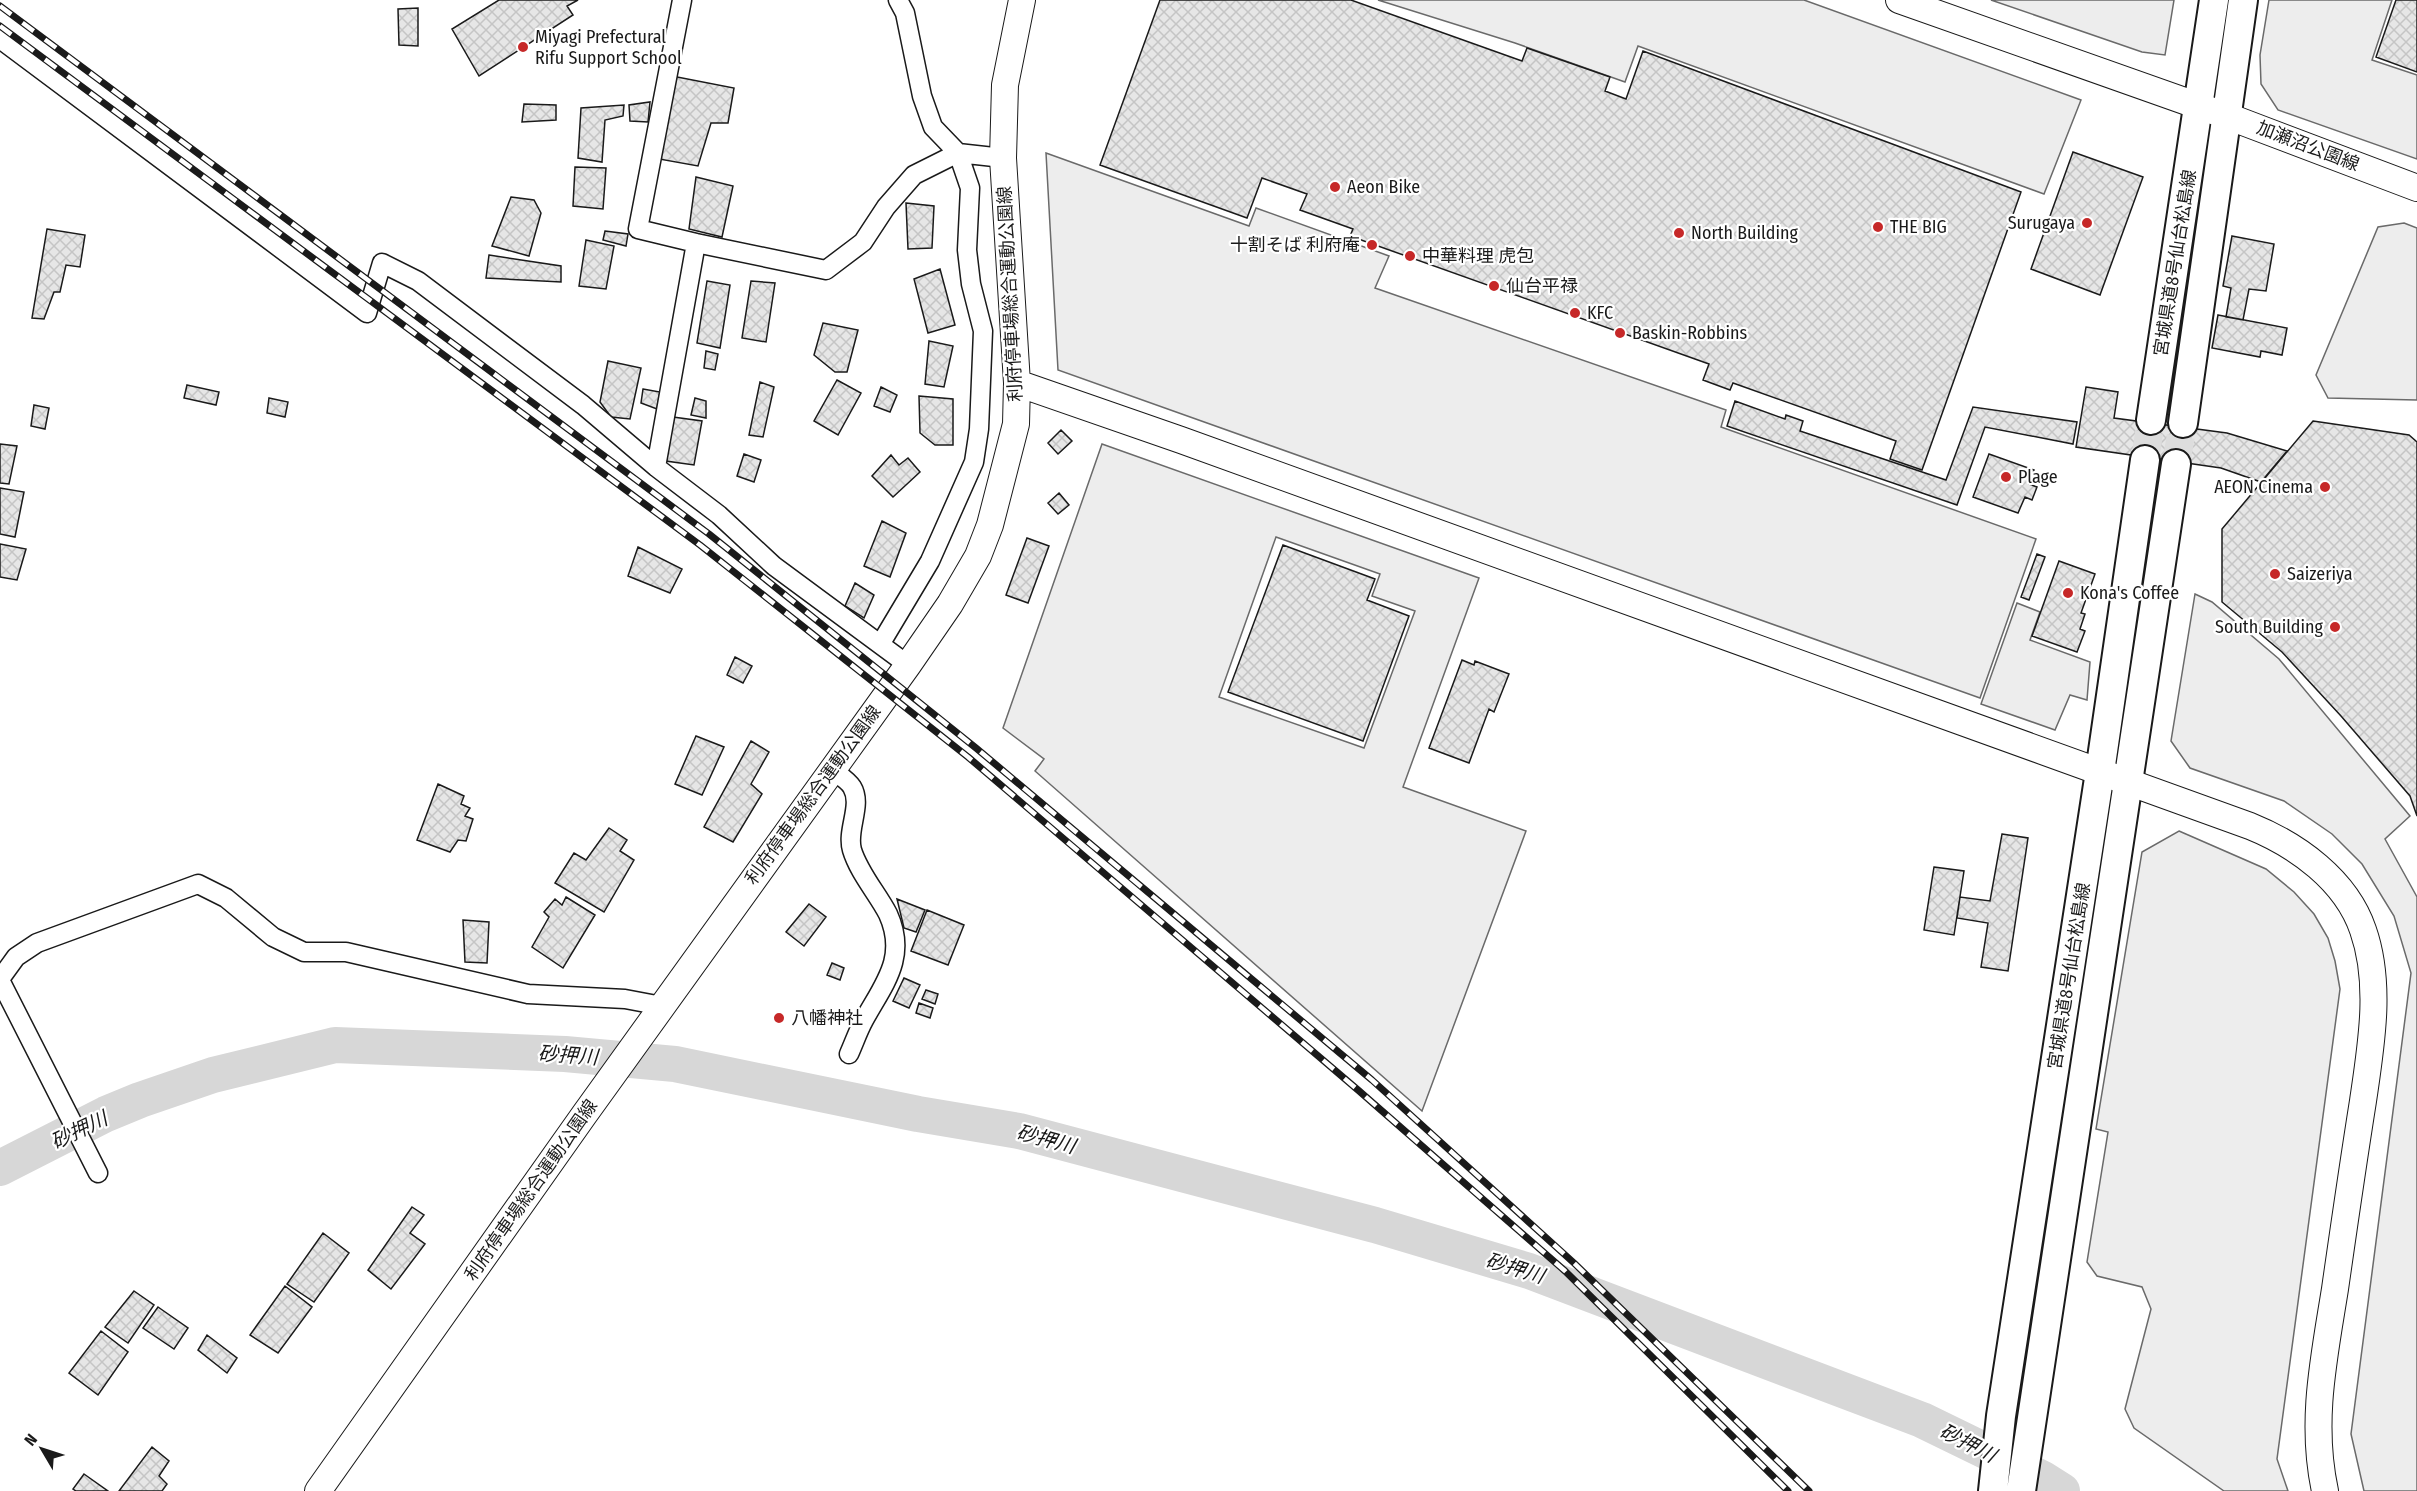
<svg xmlns="http://www.w3.org/2000/svg" width="2417" height="1491" viewBox="0 0 2417 1491" font-family="'Fira Sans Condensed','Noto Sans JP',sans-serif">
<style>
.built{fill:#ededed;stroke:#6a6a6a;stroke-width:1.5;fill-rule:evenodd}
.lines{fill:none;stroke-linecap:round;stroke-linejoin:round}
.river{stroke:#d7d7d7;stroke-width:36}
.building{fill:url(#building-cross-hatch);stroke:#1a1a1a;stroke-width:1.5}
.primary-tunnel{stroke:#ddd;stroke-width:28;stroke-dasharray:28 14;stroke-linecap:butt}
.street-casing{stroke:#1a1a1a;stroke-width:21}
.secondary-casing{stroke:#1a1a1a;stroke-width:28}
.primary-casing{stroke:#1a1a1a;stroke-width:32}
.street{stroke:#fff;stroke-width:18}
.secondary{stroke:#fff;stroke-width:26}
.primary{stroke:#fff;stroke-width:28}
.rail-casing{stroke:#1a1a1a;stroke-width:7}
.rail{stroke:#fff;stroke-width:4.5;stroke-dasharray:14;stroke-linecap:butt}
.poi-dot{fill:#c62828;stroke:#fff;stroke-width:2}
.labels{text-anchor:middle;stroke-width:4.5;stroke-linejoin:round;paint-order:stroke}
.poi-label{font-size:18px;fill:#1a1a1a;stroke:#fff;text-anchor:start}
.street-label{font-size:18px;fill:#1a1a1a;stroke:#fff}
.water-label{font-size:20px;font-style:italic;fill:#1a1a1a;stroke:#fff}
</style>
<defs>
<pattern id="building-cross-hatch" width="8" height="8" patternUnits="userSpaceOnUse" patternTransform="scale(1.5)"><rect width="8" height="8" fill="#e6e6e6"/><path d="M0 0l8 8M0 8l8-8" fill="none" stroke="#c5c5c5"/></pattern>
</defs>
<rect width="100%" height="100%" fill="#fff"/>
<!-- built -->
<path class="built" d="M1378,0H1804L2081,100L2044,194L1638,46L1625,82L1515,43Z
M1991,0H2174L2165,55L2142,52Z
M2269,0H2392L2372,60L2417,75V159L2278,110L2261,84L2260,55Z
M1046,153L1249,226L1256,208L1389,256L1375,288L1726,410L1721,427L2036,539L1980,698L1058,370Z
M2404,223L2417,228V400L2328,398L2316,375L2378,227Z
M1102,444L1479,578L1403,787L1526,831L1422,1111L1035,771L1044,759L1003,728ZM1276,537L1380,574L1372,596L1415,611L1364,748L1219,697Z
M2195,594L2212,602L2279,659L2410,816L2385,839L2417,897V1491H2364L2351,1434L2411,973L2394,916L2362,864L2332,834L2284,801L2190,768L2171,741Z
M2017,603L2040,612L2030,640L2090,662L2087,700L2070,695L2055,730L1981,704Z
M2179,831L2266,869L2294,892L2314,914L2328,938L2335,961L2340,989L2277,1459L2288,1491H2224L2134,1428L2125,1409L2151,1309L2142,1287L2097,1276L2087,1262L2108,1132L2096,1129L2142,852Z"/>
<g class="lines">
<!-- river -->
<path class="river" d="M0,1168L106,1114L140,1100L213,1075L335,1045L565,1054L675,1064L918,1114L1019,1131L1375,1225L1529,1271L1922,1420L2043,1479L2062,1491"/>
</g>
<!-- building -->
<path class="building" d="M499,0H578L567,6L573,15L479,76L452,29Z
M1160,0H1351L1522,61L1527,48L1610,77L1605,91L1626,99L1643,51L2021,192L1922,470L1890,459L1896,441L1733,383L1730,390L1703,380L1709,364L1350,236L1353,229L1300,210L1307,194L1262,178L1247,218L1100,165Z
M2396,0H2417V72L2376,57Z
M418,8V46L399,45L398,9Z
M672,76L734,88L728,123H711L698,166L659,159Z
M650,102L648,122L630,121L629,105Z
M524,104L556,105V120L522,122Z
M624,105L623,116L605,120L602,162L578,158L581,108Z
M2073,152L2143,177L2100,295L2031,269Z
M575,167L606,168L603,209L573,206Z
M696,177L733,186L722,237L689,229Z
M511,197L534,200L541,213L529,256L492,246Z
M906,203L934,206L932,248L908,249Z
M47,229L85,235L80,267L66,265L60,292H54L44,319L32,318Z
M605,231L628,234L626,246L603,240Z
M2232,236L2274,244L2266,291L2249,289L2243,320L2226,317L2231,288L2223,286Z
M586,240L614,246L606,289L579,286Z
M489,255L561,266V282L486,278Z
M940,269L955,325L928,333L914,279Z
M707,281L730,285L720,348L697,343Z
M751,281L775,283L766,342L742,338Z
M2218,315L2287,328L2282,355L2261,351L2260,357L2212,348Z
M823,323L858,330L847,372H835L814,355Z
M929,341L953,346L944,387L925,384Z
M706,351L718,354L715,370L704,368Z
M608,361L641,368L630,419L611,417L600,402Z
M837,380L861,393L838,435L814,421Z
M760,382L774,387L763,437L749,435Z
M187,385L219,392L216,405L184,398Z
M881,387L897,395L890,412L874,406Z
M2086,387L2118,392L2114,418L2227,433L2287,451L2261,482L2221,468L2076,447Z
M643,389L660,392L657,409L641,403Z
M919,396L953,399V445H935L920,433Z
M269,398L288,402L285,417L267,413Z
M695,398L706,401V418L691,415Z
M1735,401L1785,419L1786,415L1803,421L1800,431L1946,480L1973,407L2077,422L2073,444L1985,427L1957,505L1727,426Z
M34,405L49,408L45,429L31,426Z
M673,417L702,421L694,465L666,461Z
M2313,421L2409,435L2417,442V816L2410,796L2341,716L2282,652L2222,602V529Z
M1061,430L1072,441L1058,454L1048,443Z
M0,444L17,446L9,484L0,483Z
M744,454L761,460L754,482L737,476Z
M1989,454L2034,470L2029,484L2037,487L2032,500L2025,497L2018,513L1973,497Z
M891,455L899,465L908,458L920,472L893,497L872,476Z
M0,488L24,492L15,537L0,534Z
M1059,493L1069,505L1058,514L1048,503Z
M882,521L906,533L890,577L864,566Z
M1027,538L1049,546L1028,603L1006,595Z
M0,544L26,549L17,580L0,577Z
M1283,545L1375,579L1367,600L1409,616L1363,741L1228,692Z
M638,547L682,569L670,593L628,576Z
M2037,554L2045,557L2029,600L2021,597Z
M2059,561L2095,574L2081,613L2085,614L2080,629L2085,631L2077,652L2032,636Z
M855,583L874,595L864,618L845,606Z
M735,657L752,666L743,683L727,675Z
M1462,660L1474,665L1475,661L1509,674L1494,712L1489,709L1469,763L1429,748Z
M696,736L724,747L702,795L675,784Z
M751,741L769,752L751,784L762,794L733,842L704,827Z
M438,784L464,796L461,804L470,808L465,816L473,819L466,841L458,840L450,852L417,840Z
M609,828L627,840L620,851L634,860L604,912L555,883L574,853L586,860Z
M2002,834L2028,838L2008,971L1981,967L1988,923L1957,918L1960,897L1990,901Z
M1934,867L1964,871L1954,935L1924,930Z
M566,897L595,915L563,968L532,947L549,917L544,912L555,899L562,905Z
M897,899L925,910L916,932L904,928Z
M809,904L826,917L804,946L786,932Z
M927,910L964,925L948,965L911,951Z
M463,920L489,922L487,963L465,962Z
M832,963L844,968L840,980L827,975Z
M904,978L920,985L909,1008L893,1001Z
M926,990L938,994L935,1004L922,999Z
M919,1003L933,1008L930,1018L916,1013Z
M412,1207L424,1215L410,1233L425,1244L391,1289L368,1270Z
M323,1233L349,1253L314,1302L287,1284Z
M285,1286L312,1307L278,1353L250,1335Z
M134,1291L154,1305L128,1343L105,1327Z
M158,1307L188,1328L174,1349L143,1328Z
M101,1331L128,1352L98,1395L69,1373Z
M207,1335L237,1358L227,1373L198,1350Z
M152,1447L169,1461L159,1476L167,1484L162,1491H119Z
M84,1474L108,1491H76L73,1489Z"/>
<g class="lines">
<!-- primary-tunnel -->
<path class="primary-tunnel" d="M2145,460L2151,420
M2176,464L2183,423"/>
<!-- street casing -->
<g class="street-casing">
<path id="street" d="M0,39L367,313L382,263L418,281L583,405L656,467L719,515L774,566L908,665
M696,243L826,270L863,242L886,207L914,175L958,153L1003,158
M656,467L696,243L638,229L682,0
M881,643L930,561L974,462L979,429L983,331L971,284L967,250L970,188L958,153L933,127L922,96L905,13L898,0
M831,769C837,774 848,780 852,787C863,805 846,830 852,850C859,873 877,893 888,914C908,958 883,985 864,1020C858,1031 854,1043 849,1054
M0,979L16,957L37,943L198,884L226,898L273,937L304,952H346L528,994L625,999L662,1006
M0,980L98,1173"/>
</g>
<!-- secondary casing -->
<g class="secondary-casing">
<path id="secondary" d="M1899,0L2227,116L2417,188
M1017,383L1181,440L2250,826C2297,845 2346,880 2363,930C2382,984 2371,1046 2363,1101C2353,1164 2344,1226 2335,1289C2324,1358 2310,1422 2325,1491
M318,1491L584,1115L908,665L950,604L978,556L990,525L1016,424L1017,383L1003,158L1005,85L1022,0"/>
</g>
<!-- primary casing -->
<g class="primary-casing">
<path id="primary" d="M2151,420L2214,0
M2183,423L2243,0
M1993,1491L2001,1416L2100,772L2145,460
M2021,1491L2176,464"/>
</g>
<!-- street -->
<use href="#street" class="street"/>
<!-- secondary -->
<use href="#secondary" class="secondary"/>
<!-- primary -->
<use href="#primary" class="primary"/>
<!-- rail casing -->
<g class="rail-casing">
<path id="rail" d="M0,6L709,534L976,748L1372,1080L1574,1263L1809,1491
M0,26L700,545L968,757L1358,1090L1565,1271L1788,1491"/>
</g>
<!-- rail -->
<use href="#rail" class="rail"/>
</g>
<!-- markers -->
<g class="poi-dot">
<circle cx="523" cy="47" r="6"/>
<circle cx="1335" cy="187" r="6"/>
<circle cx="2087" cy="223" r="6"/>
<circle cx="1878" cy="227" r="6"/>
<circle cx="1679" cy="233" r="6"/>
<circle cx="1372" cy="245" r="6"/>
<circle cx="1410" cy="256" r="6"/>
<circle cx="1494" cy="286" r="6"/>
<circle cx="1575" cy="313" r="6"/>
<circle cx="1620" cy="333" r="6"/>
<circle cx="2006" cy="477" r="6"/>
<circle cx="2325" cy="487" r="6"/>
<circle cx="2275" cy="574" r="6"/>
<circle cx="2068" cy="593" r="6"/>
<circle cx="2335" cy="627" r="6"/>
<circle cx="779" cy="1018" r="6"/>
</g>
<g class="labels">
<!-- poi labels -->
<g class="poi-label">
<text x="535" y="43">Miyagi Prefectural<tspan x="535" dy="21">Rifu Support School</tspan></text>
<text x="1347" y="193">Aeon Bike</text>
<text x="2075" y="229" text-anchor="end">Surugaya</text>
<text x="1890" y="233">THE BIG</text>
<text x="1691" y="239">North Building</text>
<text x="1360" y="251" text-anchor="end">十割そば 利府庵</text>
<text x="1422" y="262">中華料理 虎包</text>
<text x="1506" y="292">仙台平禄</text>
<text x="1587" y="319">KFC</text>
<text x="1632" y="339">Baskin-Robbins</text>
<text x="2018" y="483">Plage</text>
<text x="2313" y="493" text-anchor="end">AEON Cinema</text>
<text x="2287" y="580">Saizeriya</text>
<text x="2080" y="599">Kona's Coffee</text>
<text x="2323" y="633" text-anchor="end">South Building</text>
<text x="791" y="1024">八幡神社</text>
</g>
<!-- street labels -->
<g class="street-label">
<text transform="translate(2308 146) rotate(21)" y="6">加瀬沼公園線</text>
<text transform="translate(2175 263) rotate(-81)" y="6">宮城県道8号仙台松島線</text>
<text transform="translate(1010 294) rotate(-93)" y="6">利府停車場総合運動公園線</text>
<text transform="translate(813 795) rotate(-54)" y="6">利府停車場総合運動公園線</text>
<text transform="translate(2069 976) rotate(-81)" y="6">宮城県道8号仙台松島線</text>
<text transform="translate(531 1190) rotate(-55)" y="6">利府停車場総合運動公園線</text>
</g>
<!-- water labels -->
<g class="water-label">
<text transform="translate(568 1055) rotate(4)" y="7">砂押川</text>
<text transform="translate(79 1130) rotate(-26)" y="7">砂押川</text>
<text transform="translate(1046 1139) rotate(15)" y="7">砂押川</text>
<text transform="translate(1515 1268) rotate(17)" y="7">砂押川</text>
<text transform="translate(1968 1443) rotate(27)" y="7">砂押川</text>
</g>
</g>
<!-- north arrow -->
<g transform="translate(42 1449) rotate(309)" stroke="#ffffff" stroke-width="4.5" paint-order="stroke">
<path d="M0-4.5L10 22L0 15L-10 22Z" fill="#1a1a1a"/>
<text y="-9" font-size="16" font-weight="bold" text-anchor="middle" fill="#1a1a1a">N</text>
</g>
</svg>
